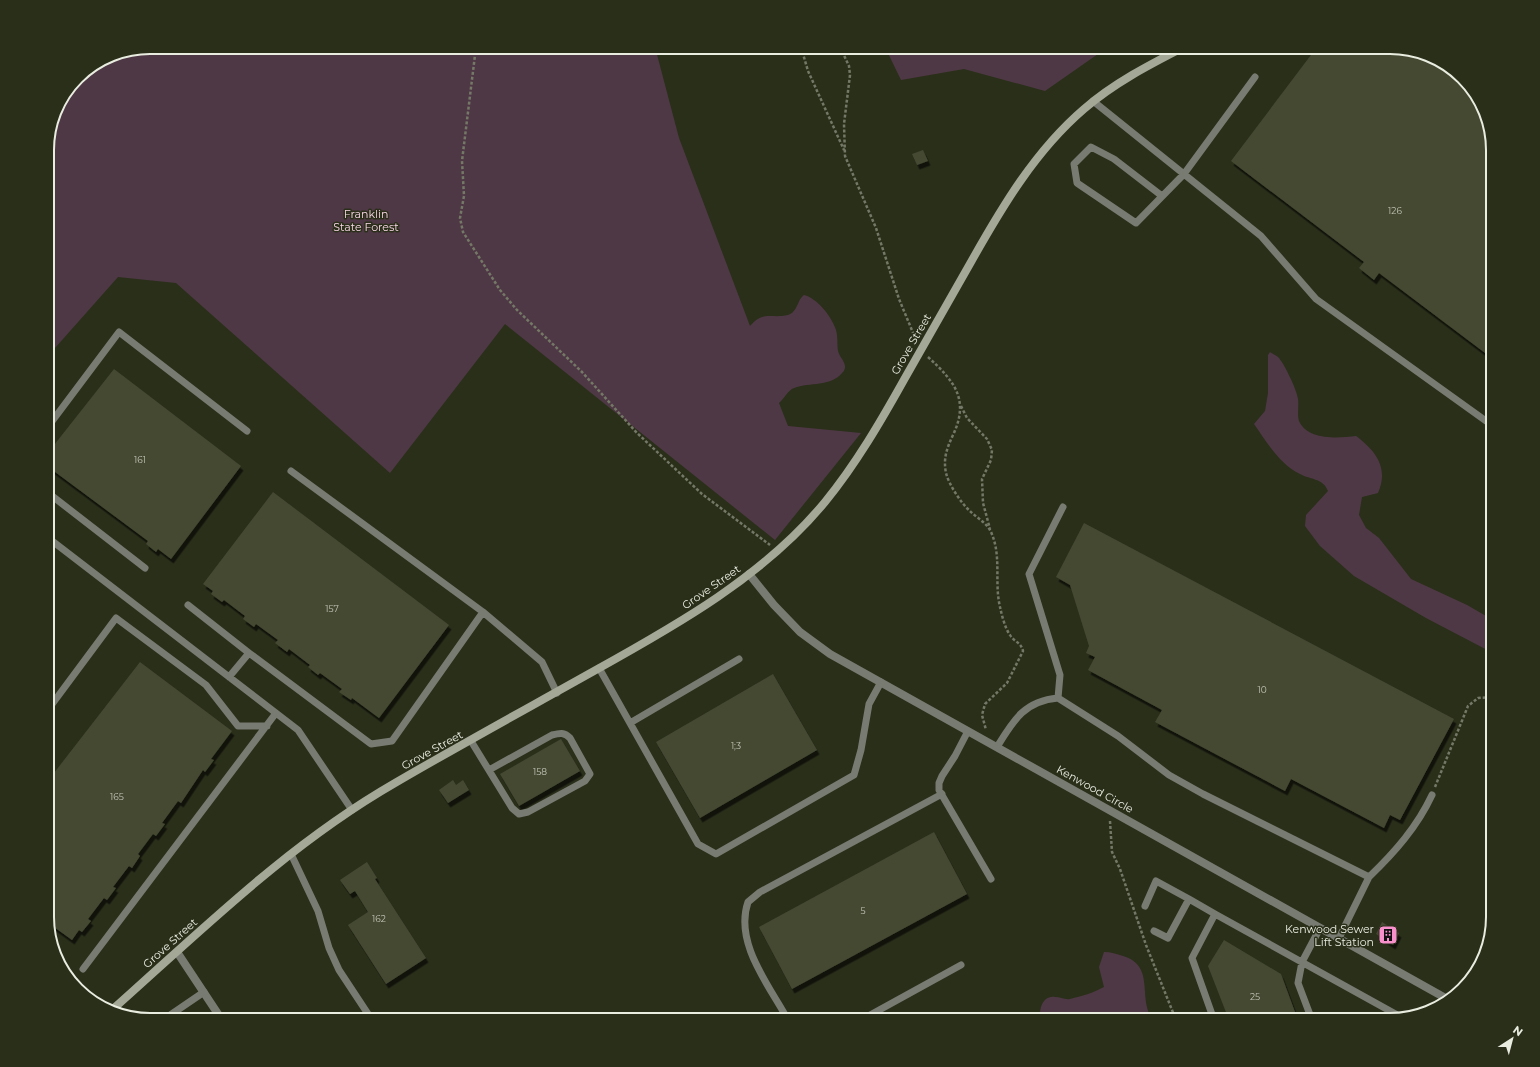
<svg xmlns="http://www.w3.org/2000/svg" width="1540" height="1067" viewBox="0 0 1540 1067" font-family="Montserrat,sans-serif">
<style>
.green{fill:#4f3845}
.building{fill:#444933;filter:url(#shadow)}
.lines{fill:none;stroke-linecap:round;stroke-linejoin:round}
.path{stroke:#747866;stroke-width:2.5;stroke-dasharray:3 2;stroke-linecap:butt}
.service{stroke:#787b71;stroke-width:7}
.minor{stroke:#787b71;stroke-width:8}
.secondary{stroke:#a4a897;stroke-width:8}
.labels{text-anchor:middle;stroke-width:3;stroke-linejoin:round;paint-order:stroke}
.number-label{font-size:9px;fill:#c0c4b5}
.park-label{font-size:11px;fill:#fcd7ea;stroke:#2a2f1a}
.street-label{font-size:11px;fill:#e9ede0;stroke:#2a2f1a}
.poi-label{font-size:11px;fill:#e9ede0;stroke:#2a2f1a;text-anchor:end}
.rim{fill:none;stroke:#e9ede0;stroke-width:2}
</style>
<defs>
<filter id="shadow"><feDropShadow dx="2.5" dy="4.5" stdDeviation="0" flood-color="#0009"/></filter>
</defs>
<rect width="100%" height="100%" fill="#2a2f1a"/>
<!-- green -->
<path class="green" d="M150,47H655L679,138L750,326C764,310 771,319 788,315C798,312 797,300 804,295C817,298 832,317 836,330C838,337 837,345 838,351C840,359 850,365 842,373C830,387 810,382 794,388C788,390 784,399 779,403L788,426L861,433L775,540L505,324L390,473L176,283L118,277L47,357V143L55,110L77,77L111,55Z
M885,47H1108L1045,91L964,69L901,80Z
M1270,352C1272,354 1276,355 1278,357C1284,363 1297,390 1298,399C1299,405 1297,415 1299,421C1308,441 1339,438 1356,436C1376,451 1389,468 1378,493L1362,497L1359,515L1366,528L1379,538L1411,579L1467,605L1493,620V653L1426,618L1354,576L1320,546L1305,526L1306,515L1328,491C1323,478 1311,480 1300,474C1280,465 1266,441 1254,424L1265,411L1268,393V355Z
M1104,952C1111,952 1116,954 1123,956C1156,966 1137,998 1153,1020H1041C1038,1011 1042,995 1055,997C1060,997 1065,1000 1070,999C1082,996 1093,993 1104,987L1099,967Z"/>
<!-- building -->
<path class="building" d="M1317,47H1390L1447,64L1479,99L1493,150V359L1379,273L1374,280L1359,268L1364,262L1231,161Z
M923,150L928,161L917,165L912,154Z
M114,369L241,466L171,559L158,549L156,552L146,544L148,541L47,466V454Z
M273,492L449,625L379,718L352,698L351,700L339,692L342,689L320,673L318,675L308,667L310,665L289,649L287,652L275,643L278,640L256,624L254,627L243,619L245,616L224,600L222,602L211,594L213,591L203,584Z
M1084,523L1454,719L1400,820L1390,815L1384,828L1291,779L1285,791L1155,722L1162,710L1088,670L1095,657L1086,653L1089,646L1070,585L1056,577Z
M140,662L232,731L211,759L214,760L205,772L203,770L181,803L178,801L162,823L165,824L156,836L153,834L138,854L140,856L132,868L129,866L113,887L116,888L107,900L104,898L88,919L91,921L82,932L79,930L72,940L47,922V782Z
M773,674L817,750L700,818L656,742Z
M561,739L580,771L519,806L500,774Z
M453,780L456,785L463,780L469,790L448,803L439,790Z
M934,832L967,894L792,989L759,927Z
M367,862L377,878L375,879L426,958L386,984L348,925L368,912L355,891L350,894L340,880Z
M1382,922L1399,933L1393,945L1376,934Z
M1224,940L1281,974L1298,1020H1229L1208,966Z"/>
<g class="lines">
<!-- path -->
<path class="path" d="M476,47L462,161L464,196L460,218L463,232L500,290L517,310L582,372L637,433L702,494L770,545
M801,47L808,71L844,150
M840,47L849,66L850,75L844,124L845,156L876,228L899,299L916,340
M928,357C954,381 970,399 953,435C947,448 943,458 946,473C949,485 961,503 970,511C977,518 987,523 991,532C1002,556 994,582 1000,607C1002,616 1005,628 1010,635C1014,642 1021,642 1023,651L1007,683L985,704L982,715L986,730
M961,406L967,418L987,439L992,450L991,460L982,479L983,503L990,529
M1435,787L1468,706L1478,698L1493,697
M1110,821L1112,852L1120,869L1146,945L1176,1020"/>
<!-- service -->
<path class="service" d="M1093,101L1261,236L1316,299L1493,426
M1162,196L1114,159L1091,147L1074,164L1077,183L1136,223L1184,174L1255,77
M47,428L119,332L247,431
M47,492L145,568
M47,537L298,730L352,810
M188,605L249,653
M483,612L542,662L557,693
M599,668L698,844L716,854L854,775L861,750L869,704L881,682
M229,677L249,653L371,744L392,741L483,612L291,471
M1058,698L1060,675L1029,574L1063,507
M47,711L116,618L206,685L238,726H267
M630,723L739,659
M968,731L955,756L942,776L939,783V790L991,879
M471,741L512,808L519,814L528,812L585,781L590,774L570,738C564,732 560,733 552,735L489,770
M997,747C1013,721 1024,701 1058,698L1118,736L1169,775L1203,794L1369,877L1339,938
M291,854L318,911L329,948L339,970L372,1020
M1369,877C1395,852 1417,827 1432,795
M1145,906L1156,881L1189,899
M1154,931L1168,938L1189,899L1215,914
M83,969L276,713
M163,1020L204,992
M788,1020C769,985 734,943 748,902L760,892L942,794
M861,1020L961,965
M1214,1020L1192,958L1215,914L1401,1017
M1312,1020L1298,983L1302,962L1320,928"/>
<!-- minor -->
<path class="minor" d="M749,574L774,605L800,632L830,654L1449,1000
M177,952L222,1020"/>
<!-- secondary -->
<path class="secondary" d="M113,1009C204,928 289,844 395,783C460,745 528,708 594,671C677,625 764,576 825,502C856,464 881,421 905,378C927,339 949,301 971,262C1002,207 1035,151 1084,109C1114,83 1149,65 1184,47"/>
</g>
<!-- icons -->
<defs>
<g id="building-square" transform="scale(1)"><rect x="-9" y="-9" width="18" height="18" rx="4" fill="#f890cc" stroke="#2a2f1a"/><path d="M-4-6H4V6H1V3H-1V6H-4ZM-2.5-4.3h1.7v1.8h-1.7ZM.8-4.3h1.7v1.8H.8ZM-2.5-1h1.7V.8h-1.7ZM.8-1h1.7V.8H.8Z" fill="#111"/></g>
</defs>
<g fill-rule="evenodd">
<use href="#building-square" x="1388" y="935"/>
</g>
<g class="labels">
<!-- number labels -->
<g class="number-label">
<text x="1395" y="214">126</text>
<text x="140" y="463">161</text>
<text x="332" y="612">157</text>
<text x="1262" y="693">10</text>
<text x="736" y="749">1;3</text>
<text x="540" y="775">158</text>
<text x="117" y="800">165</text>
<text x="863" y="914">5</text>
<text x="379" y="922">162</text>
<text x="1255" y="1000">25</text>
</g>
<!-- park labels -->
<g class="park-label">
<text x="366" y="218">Franklin<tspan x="366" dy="13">State Forest</tspan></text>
</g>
<!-- street labels -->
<g class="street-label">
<text transform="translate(911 344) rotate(-60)" y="4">Grove Street</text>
<text transform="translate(711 587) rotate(-35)" y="4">Grove Street</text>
<text transform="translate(432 750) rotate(-29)" y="4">Grove Street</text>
<text transform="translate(1095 789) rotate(29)" y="4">Kenwood Circle</text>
<text transform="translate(170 943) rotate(-42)" y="4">Grove Street</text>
</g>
<!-- poi labels -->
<g class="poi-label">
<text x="1374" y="933">Kenwood Sewer<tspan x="1374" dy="13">Lift Station</tspan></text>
</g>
</g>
<!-- crop -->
<path d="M0 0H1540V1067H0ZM150 54H1390A96 96 0 0 1 1486 150V917A96 96 0 0 1 1390 1013H150A96 96 0 0 1 54 917V150A96 96 0 0 1 150 54Z" fill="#2a2f1a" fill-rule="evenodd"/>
<path class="rim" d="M150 54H1390A96 96 0 0 1 1486 150V917A96 96 0 0 1 1390 1013H150A96 96 0 0 1 54 917V150A96 96 0 0 1 150 54Z"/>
<!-- north arrow -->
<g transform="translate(1512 1039) rotate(36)" stroke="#2a2f1a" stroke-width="3" paint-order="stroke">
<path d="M0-3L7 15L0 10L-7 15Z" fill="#e9ede0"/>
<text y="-6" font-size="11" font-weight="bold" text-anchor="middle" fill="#e9ede0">N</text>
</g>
</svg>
